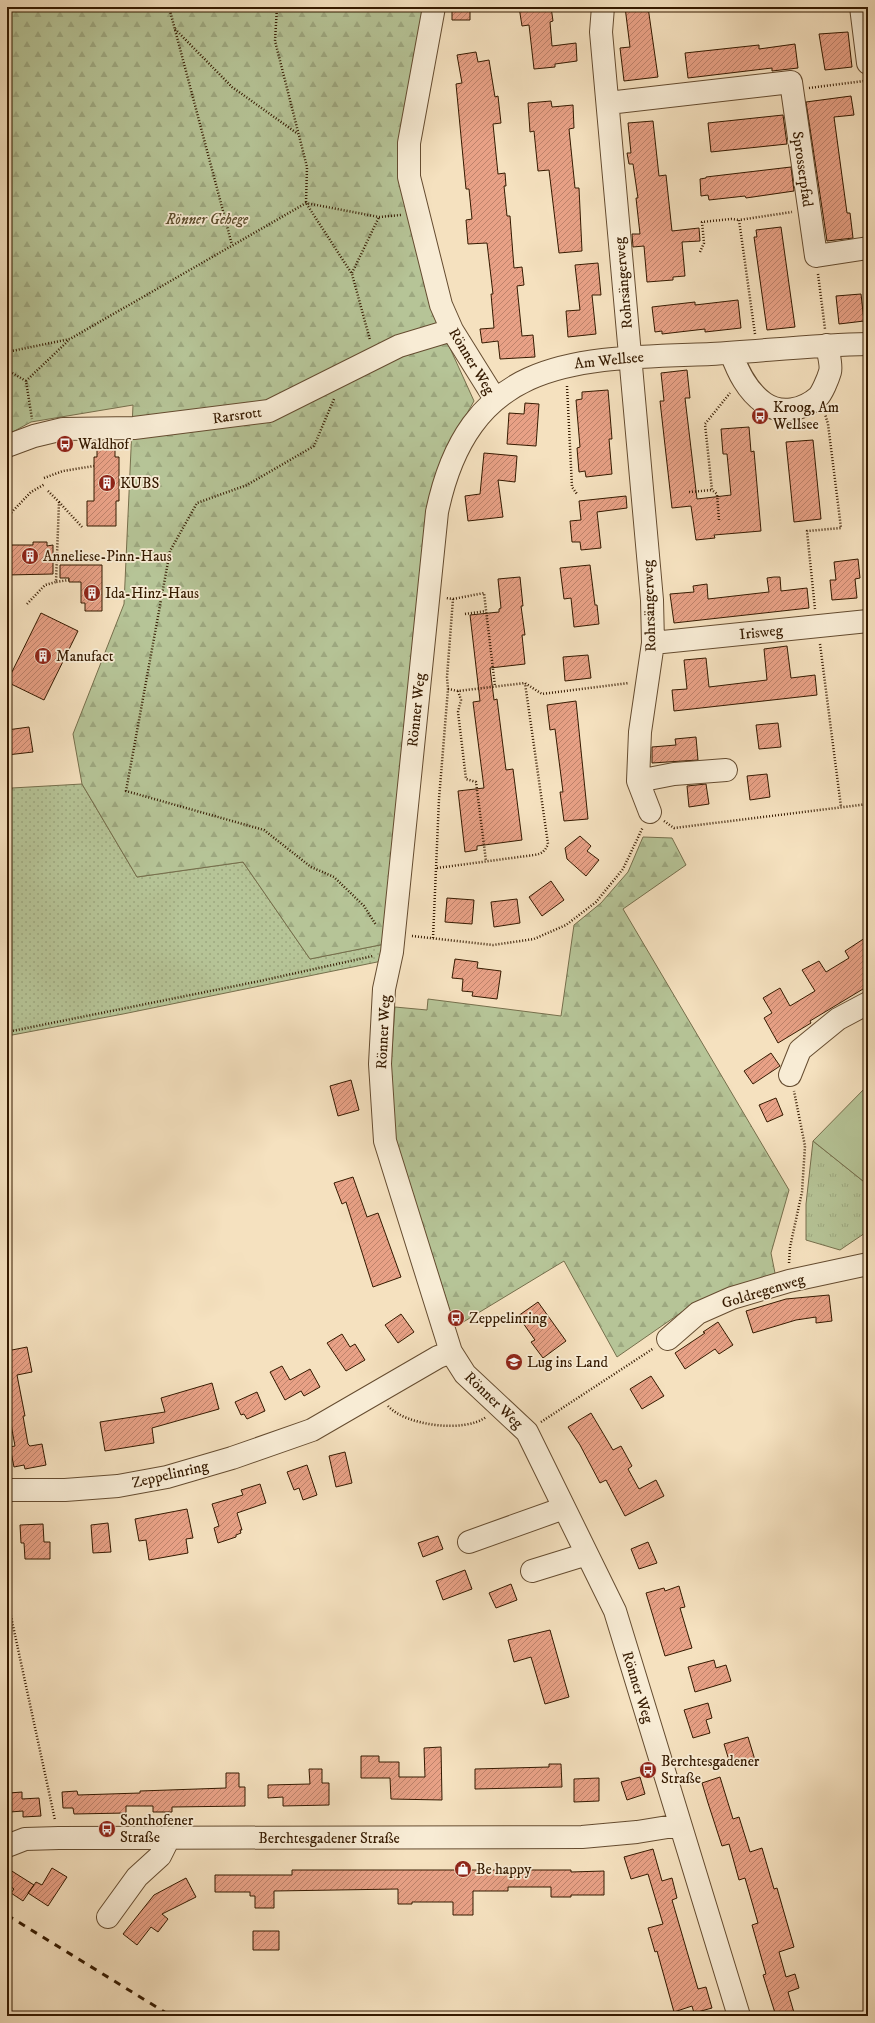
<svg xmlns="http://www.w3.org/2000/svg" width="875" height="2023" viewBox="0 0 875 2023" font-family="'IM FELL DW Pica',serif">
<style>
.grass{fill:url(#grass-dots);stroke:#766f4c}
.forest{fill:url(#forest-firs);stroke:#766f4c}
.park{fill:url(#park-tufts);stroke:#766f4c}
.pitch{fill:#b6c497;stroke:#766f4c}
.building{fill:url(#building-hatch);stroke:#351a00}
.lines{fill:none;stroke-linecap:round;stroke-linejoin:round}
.minor-casing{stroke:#654c30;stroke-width:24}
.path{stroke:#351a00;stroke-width:2.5;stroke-dasharray:1 2;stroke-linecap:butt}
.minor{stroke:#f8ecd5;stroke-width:22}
.rail{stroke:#351a00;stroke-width:3;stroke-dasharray:7 7;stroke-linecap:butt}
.labels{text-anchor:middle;stroke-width:3.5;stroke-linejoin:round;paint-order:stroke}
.street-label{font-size:15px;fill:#351a00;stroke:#f8ecd5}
.park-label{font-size:15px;font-style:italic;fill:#5c4d2d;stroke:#f8ecd5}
.poi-label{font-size:15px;fill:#351a00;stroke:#f8ecd5;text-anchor:start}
</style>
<defs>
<pattern id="grass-dots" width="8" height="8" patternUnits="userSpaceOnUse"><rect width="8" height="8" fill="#b6c497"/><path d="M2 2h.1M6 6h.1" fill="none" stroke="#9da880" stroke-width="1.8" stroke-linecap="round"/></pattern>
<pattern id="forest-firs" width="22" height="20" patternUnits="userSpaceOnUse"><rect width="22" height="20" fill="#b6c497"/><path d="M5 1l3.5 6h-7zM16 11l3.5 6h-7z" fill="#9da880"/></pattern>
<pattern id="park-tufts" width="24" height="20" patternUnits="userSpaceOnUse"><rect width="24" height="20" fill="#b6c497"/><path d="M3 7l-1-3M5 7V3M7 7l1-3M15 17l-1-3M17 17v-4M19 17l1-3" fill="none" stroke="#9da880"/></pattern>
<pattern id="building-hatch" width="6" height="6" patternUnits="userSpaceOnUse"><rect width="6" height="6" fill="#e8a186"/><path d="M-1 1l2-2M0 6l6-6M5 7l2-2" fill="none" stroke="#bd826b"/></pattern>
</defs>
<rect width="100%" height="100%" fill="#f5e1bf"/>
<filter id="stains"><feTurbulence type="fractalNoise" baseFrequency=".005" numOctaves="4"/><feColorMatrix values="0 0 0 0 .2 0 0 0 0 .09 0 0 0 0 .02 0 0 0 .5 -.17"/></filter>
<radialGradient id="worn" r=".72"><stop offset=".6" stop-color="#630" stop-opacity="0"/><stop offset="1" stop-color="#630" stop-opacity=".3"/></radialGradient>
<!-- grass -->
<path class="grass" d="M82,784L137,877L243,862L310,959L385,944L382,961L123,1014L7,1036V822L12,788Z"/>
<!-- forest -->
<path class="forest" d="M7,7H428L404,142L439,324L474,401L445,452L385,944L310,959L243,862L137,877L82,784L73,734L124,604L133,405L31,422L7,435Z
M643,837L672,838L686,865L623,909L789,1190L771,1253L776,1278L692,1305L617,1357L564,1261L455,1327L395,1138L391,1064L395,1007L427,1010L428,999L561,1016L574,925L601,903L628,872Z"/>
<!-- park -->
<path class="park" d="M813,1141L868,1185V1231L840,1250L806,1240V1204Z"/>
<!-- pitch -->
<path class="pitch" d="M868,1085V1185L813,1141Z"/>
<!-- building -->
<path class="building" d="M452,7H470V20H452Z
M519,7H551L553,21L550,22L552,46L576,43L577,61L555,64V67L534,69L529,25L522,26Z
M625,7H648L658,77L624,81L620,48L630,47Z
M848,32L852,67L825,70L819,34Z
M795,44L798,68L772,71V68L688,78L685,53L759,45V49Z
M476,52L478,62L489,60L495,97L498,96L501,123L493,124L498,174L505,173L506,186H504L507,216H510L514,268L522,267L524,285L517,286L522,336L533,335L535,357L500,359L498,341L482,343L480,329L494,328L491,294H493L487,243L468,244L466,220L472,219L469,189H466L456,84L462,83L457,55Z
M851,96L854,115L834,117L847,213H850L853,238L827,241L806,102Z
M551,101L552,107L573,105L574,128L569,129L575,188H579L582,251L559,253L549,170L538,171L534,131L530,132L528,103Z
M783,115L787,144L711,152L708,123Z
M653,121L659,176L666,175L672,231L699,228L700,241L682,242L685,276L673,277V280L647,282L644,246L633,247L632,234H640L636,198H638L633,164H629L627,153H631L628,123Z
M791,167L794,191L746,198L745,196L709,200L708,195L701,196L700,179L706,178V177Z
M781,227L795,327L767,330L754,237H757L756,230Z
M598,263L601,295H592L596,334L568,337L566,311L580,310L575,265Z
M861,294L864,321L839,324L836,296Z
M738,300L741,328L705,332V329L662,334V331L655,332L652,307L695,302V305Z
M687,370L690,398H685L697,499L731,495L727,454H723L721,429L749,427L751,452L754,451L761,531L714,535L715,538L696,540L691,506L672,508L660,401H664L661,373Z
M608,390L612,439H609L612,474L586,477L585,471L579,472L577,448L580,447L576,400L582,399V392Z
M525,403L539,404L536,446L507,444L509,413L524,414Z
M813,440L821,519L794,522L786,442Z
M97,445H115V457H119V501H116V526H87V501H94V457H97Z
M484,453L517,456L515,482L498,480L503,517L468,521L465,496L480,494Z
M626,496L627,508L597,512L601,548L581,550L580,542H572L570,521L581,520L579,501Z
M33,542H47V546L53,545V574L7,575V545H33Z
M858,559L860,578L855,579L857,598L832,600L830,580H836L834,562Z
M60,565H102V611H85V603H81V582H69V578H60Z
M590,565L595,605H597L599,624L574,627L571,598L564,599L560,568Z
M520,577L523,606H521L525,635H522L525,664L490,668L494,700L497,699L506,770L513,769L522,840L477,846V850L465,852L458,791L484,788L473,702L480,701L470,615L499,612V609L501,608L498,579Z
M774,577H780L781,591L807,588L809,608L674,623L670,594L694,592L693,586L707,584L708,599L769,592L767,578Z
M41,613L78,631L44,700L7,682Z
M787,646L791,678L815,675L817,695L674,711L672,690L687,689L684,660L706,658L709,687L767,680L764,649Z
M588,655L591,678L565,681L563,657Z
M576,701L588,819L564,821L560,792H563L555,729L550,730L547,705Z
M778,723L781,747L759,749L756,725Z
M29,727L33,752L7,755V730Z
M696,737L698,760L652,763V747L676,745L675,739Z
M767,774L770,797L750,800L747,776Z
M706,784L709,804L689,807L687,786Z
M580,836L591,846L587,851L599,860L586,876L567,859L565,848Z
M551,881L564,900L542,916L529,897Z
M447,898L474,900L472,924L445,922Z
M517,899L520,923L494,927L491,902Z
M868,936V986L810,1021L811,1023L778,1043L764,1018L772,1013L763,998L780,988L790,1006L815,991L802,970L819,961L826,972L849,958L845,951Z
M455,959L478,962L477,968L501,971L497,999L472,996L473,992L462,991L463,979L452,978Z
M771,1053L780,1066L753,1084L744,1071Z
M351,1080L359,1110L338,1116L330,1086Z
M776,1098L783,1115L767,1122L759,1105Z
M353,1177L367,1217L378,1213L401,1277L373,1287L346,1202L342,1204L334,1183Z
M829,1295L832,1321L816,1323V1317L796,1320L753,1333L746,1311L786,1299Z
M538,1302L566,1341L543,1358L531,1342L535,1340L518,1316Z
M401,1314L414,1332L398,1343L385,1325Z
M718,1322L733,1345L719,1354L715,1349L685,1369L675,1353L705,1333L703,1332Z
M342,1334L350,1347L355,1344L365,1360L346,1371L327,1343Z
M27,1347L32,1372L17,1375L25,1416H23L28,1444L30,1446L42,1444L46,1465L25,1469L24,1465L14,1467L10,1447L15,1446L10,1419L7,1420V1351Z
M282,1366L290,1380L310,1369L320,1387L304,1396L301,1391L285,1400L270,1372Z
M651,1376L664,1396L642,1409L630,1389Z
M212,1383L219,1409L152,1428L154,1443L105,1451L100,1422L165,1412L161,1398Z
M257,1392L265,1411L247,1419L244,1414L241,1415L235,1402Z
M591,1413L613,1450L621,1446L632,1466L628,1469L639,1489L656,1480L664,1496L625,1516L606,1480L600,1483L580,1445L568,1427Z
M345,1452L352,1483L336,1487L329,1456Z
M307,1465L317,1495L303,1500L299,1488L294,1490L287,1472Z
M260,1484L266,1503L237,1513L242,1530H240L241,1533L236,1535V1537L218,1543L214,1528L219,1526L212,1504L243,1495L241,1490Z
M187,1509L193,1538L186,1539L188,1553L149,1560L146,1540L139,1541L135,1519Z
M108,1523L111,1552L93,1553L91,1525Z
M43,1524L44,1542H50V1559H25L24,1543H21L20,1525Z
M438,1536L443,1549L423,1557L418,1543Z
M648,1542L657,1563L639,1569L631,1549Z
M465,1570L472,1589L443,1600L436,1581Z
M511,1584L517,1600L496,1608L489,1593Z
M679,1586L685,1607L680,1608L692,1648L665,1656L646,1593L664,1588L665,1591Z
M550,1630L569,1697L545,1704L531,1657L514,1662L508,1640Z
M714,1660L716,1668L726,1665L731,1681L695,1692L688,1667Z
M708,1703L712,1718L706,1720L710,1733L693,1738L684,1710Z
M748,1737L755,1760L731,1767L724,1744Z
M441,1747L442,1800L391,1799L390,1778H361V1756H379V1762H399V1777H425L424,1748Z
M549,1764H561L562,1787L475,1789V1769L549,1767Z
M309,1769H322V1783H329V1805L283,1806V1797L268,1798V1785L310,1784Z
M226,1773H239V1787H245V1806L172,1807V1812H153V1806H126V1813L74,1814L73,1808H63L62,1792L77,1791L78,1795L140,1793V1791L226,1788Z
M640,1777L645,1794L627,1800L621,1782Z
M720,1777L733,1819L739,1817L750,1852L762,1848L774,1889L777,1888L794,1947L779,1952L786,1977L795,1974L799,1988L788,1992L795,2016H776L763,1975L766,1974L752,1925L758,1923L745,1878L739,1880L729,1844L722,1846L708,1803L702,1783Z
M599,1778V1801L574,1802V1779Z
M22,1792V1799L39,1798L41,1816L23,1817V1811L10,1812L9,1793Z
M653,1849L662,1881L672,1878L677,1898L672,1900L698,1989L706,1987L712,2008L694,2013L692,2006L674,2012L657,1951L655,1952L648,1928L663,1924L648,1874L631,1879L624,1857Z
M7,1868L34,1885L23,1901L11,1893L14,1889L7,1884Z
M52,1868L67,1877L48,1906L28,1893L36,1882L42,1885Z
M292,1870H571V1872L604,1871V1895H571V1897H551V1887H508V1891H473V1915H453V1902H412V1904H398V1889L274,1891V1908H255V1896H250V1892H215V1875H292Z
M186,1878L196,1897L162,1914L168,1919L158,1932L151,1927L137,1945L123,1934L154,1895Z
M253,1931H279V1950H253Z"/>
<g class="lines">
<!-- minor casing -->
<g class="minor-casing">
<path id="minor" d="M434,7L409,143V177L441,305L452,330L495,399
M603,7L601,32L652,600L653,643L640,732L638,781L650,812
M861,7L868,63
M608,103L791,82L816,256L868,248
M731,353C738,372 747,391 764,403C781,415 803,410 818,397C822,393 828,379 830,372C832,365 828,353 827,345
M7,446L34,436L63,429L134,428L269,411L399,346L452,330
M653,643L868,621
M638,781L674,774L726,770
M790,1075L800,1050L838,1019L868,1003
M668,1339L698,1313L732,1298L789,1281L868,1264
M7,1490H65L118,1486L167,1477L232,1458L312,1430L438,1357L451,1352
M469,1542L564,1508
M532,1571L587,1554
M7,1846L25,1839L59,1838L582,1837L637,1832L680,1825
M108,1917L137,1877L160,1856L169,1838
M739,2016L615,1611L527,1432L465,1374L451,1352L385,1141L380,1064L384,989L392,952L437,512C470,354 578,359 711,354C763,351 815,345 868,344"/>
</g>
<!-- path -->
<path class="path" d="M169,7L232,245
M277,7L275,41L307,167L306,203L352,274L370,340
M175,29L232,87L298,134
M809,88L864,81
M700,252L704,243L702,222L731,219L739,220
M352,273L379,217
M818,274L825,329
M755,334L739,220L792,212
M7,352L70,339L306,203L379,217L401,215
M7,370L26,381L32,419
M26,381L69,340
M567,386L572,487L577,494
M334,399L314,446L247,485L197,503L170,551L126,791L264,830L311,867L334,877L364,906L376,925
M44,478L63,471L94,466
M48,491L59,502L56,582L69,580
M689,492L712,490
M59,502L82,527
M7,517L31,492L45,484
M719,520L717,494L712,490L705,424L730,393
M453,599L484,593L495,686
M27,604L45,585L56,582
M815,609L807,531L841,528L828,424L825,414
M465,614L486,611
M820,644L841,807
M448,689L458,691L525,683L542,694L629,683
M458,691L461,700L458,712L466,779L476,782L486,861
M664,821L674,828L868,804
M437,868L534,855C542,854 545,851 548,844L525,683
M412,936L493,945L534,939L566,925L596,902L623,869L643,827
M433,938L439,799L448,689L447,677L453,599L446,598
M7,1032L260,981L373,956
M789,1263L790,1247L802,1192L805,1146L794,1091
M388,1406C406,1426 465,1433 486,1417
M541,1422L654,1348
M7,1598L55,1820"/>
<!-- minor -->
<use href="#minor" class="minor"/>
<!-- rail -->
<path class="rail" d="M7,1915L171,2016"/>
</g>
<!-- icons -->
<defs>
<g id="bus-disc" transform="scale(0.9)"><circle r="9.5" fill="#8f2418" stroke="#f8ecd5"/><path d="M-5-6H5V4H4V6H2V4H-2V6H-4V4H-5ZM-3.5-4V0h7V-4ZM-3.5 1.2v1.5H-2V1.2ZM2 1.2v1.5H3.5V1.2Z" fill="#fff"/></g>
<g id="building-disc" transform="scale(0.9)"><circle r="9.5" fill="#8f2418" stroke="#f8ecd5"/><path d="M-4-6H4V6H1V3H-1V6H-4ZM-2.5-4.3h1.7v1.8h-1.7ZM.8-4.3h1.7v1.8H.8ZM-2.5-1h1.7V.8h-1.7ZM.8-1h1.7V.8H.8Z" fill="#fff"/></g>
<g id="school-disc" transform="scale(0.9)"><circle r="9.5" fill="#8f2418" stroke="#f8ecd5"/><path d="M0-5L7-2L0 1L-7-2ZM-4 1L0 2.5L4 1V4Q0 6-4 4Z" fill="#fff"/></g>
<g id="shop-disc" transform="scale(0.9)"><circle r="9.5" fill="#8f2418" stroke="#f8ecd5"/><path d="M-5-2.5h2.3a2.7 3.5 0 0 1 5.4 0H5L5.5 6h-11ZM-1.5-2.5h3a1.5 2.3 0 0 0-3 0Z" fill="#fff"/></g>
</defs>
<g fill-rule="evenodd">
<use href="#bus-disc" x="760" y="416"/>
<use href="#bus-disc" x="65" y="444"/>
<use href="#building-disc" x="107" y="483"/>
<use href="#building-disc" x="30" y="556"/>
<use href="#building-disc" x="92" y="593"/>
<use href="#building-disc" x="43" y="656"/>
<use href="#bus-disc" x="456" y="1318"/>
<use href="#school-disc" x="514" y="1362"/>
<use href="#bus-disc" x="648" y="1770"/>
<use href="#bus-disc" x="107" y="1829"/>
<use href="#shop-disc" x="463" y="1869"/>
</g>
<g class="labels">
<!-- street labels -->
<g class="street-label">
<text transform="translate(803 169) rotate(82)" y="5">Sprosserpfad</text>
<text transform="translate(623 283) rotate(-95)" y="5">Rohrsängerweg</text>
<text transform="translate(609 360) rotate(-6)" y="5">Am Wellsee</text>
<text transform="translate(472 361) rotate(59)" y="5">Rönner Weg</text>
<text transform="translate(237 415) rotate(-8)" y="5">Rarsrott</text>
<text transform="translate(649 606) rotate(-92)" y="5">Rohrsängerweg</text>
<text transform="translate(761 632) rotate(-6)" y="5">Irisweg</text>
<text transform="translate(416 710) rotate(-84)" y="5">Rönner Weg</text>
<text transform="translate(383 1032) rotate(-87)" y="5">Rönner Weg</text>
<text transform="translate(763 1291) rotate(-17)" y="5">Goldregenweg</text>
<text transform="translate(494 1400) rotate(44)" y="5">Rönner Weg</text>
<text transform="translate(170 1474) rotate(-13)" y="5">Zeppelinring</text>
<text transform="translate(638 1687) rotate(73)" y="5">Rönner Weg</text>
<text x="329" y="1843">Berchtesgadener Straße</text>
</g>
<!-- park labels -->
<g class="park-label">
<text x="207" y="224">Rönner Gehege</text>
</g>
<!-- poi labels -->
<g class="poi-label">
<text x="773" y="412">Kroog, Am<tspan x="773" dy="17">Wellsee</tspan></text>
<text x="78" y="449">Waldhof</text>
<text x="120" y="488">KUBS</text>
<text x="43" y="561">Anneliese-Pinn-Haus</text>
<text x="105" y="598">Ida-Hinz-Haus</text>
<text x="56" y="661">Manufact</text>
<text x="469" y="1323">Zeppelinring</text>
<text x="527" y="1367">Lug ins Land</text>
<text x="661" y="1766">Berchtesgadener<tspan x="661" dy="17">Straße</tspan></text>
<text x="120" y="1825">Sonthofener<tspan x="120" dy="17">Straße</tspan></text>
<text x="476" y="1874">Be happy</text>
</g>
</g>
<!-- margin -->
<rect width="875" height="2023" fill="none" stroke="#f5e1bf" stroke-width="24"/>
<rect x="8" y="8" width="859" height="2007" fill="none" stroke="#351a00" stroke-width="2"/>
<rect x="12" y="12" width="851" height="1999" fill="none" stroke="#351a00"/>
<rect width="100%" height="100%" filter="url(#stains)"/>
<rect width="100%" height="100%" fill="url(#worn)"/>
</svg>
